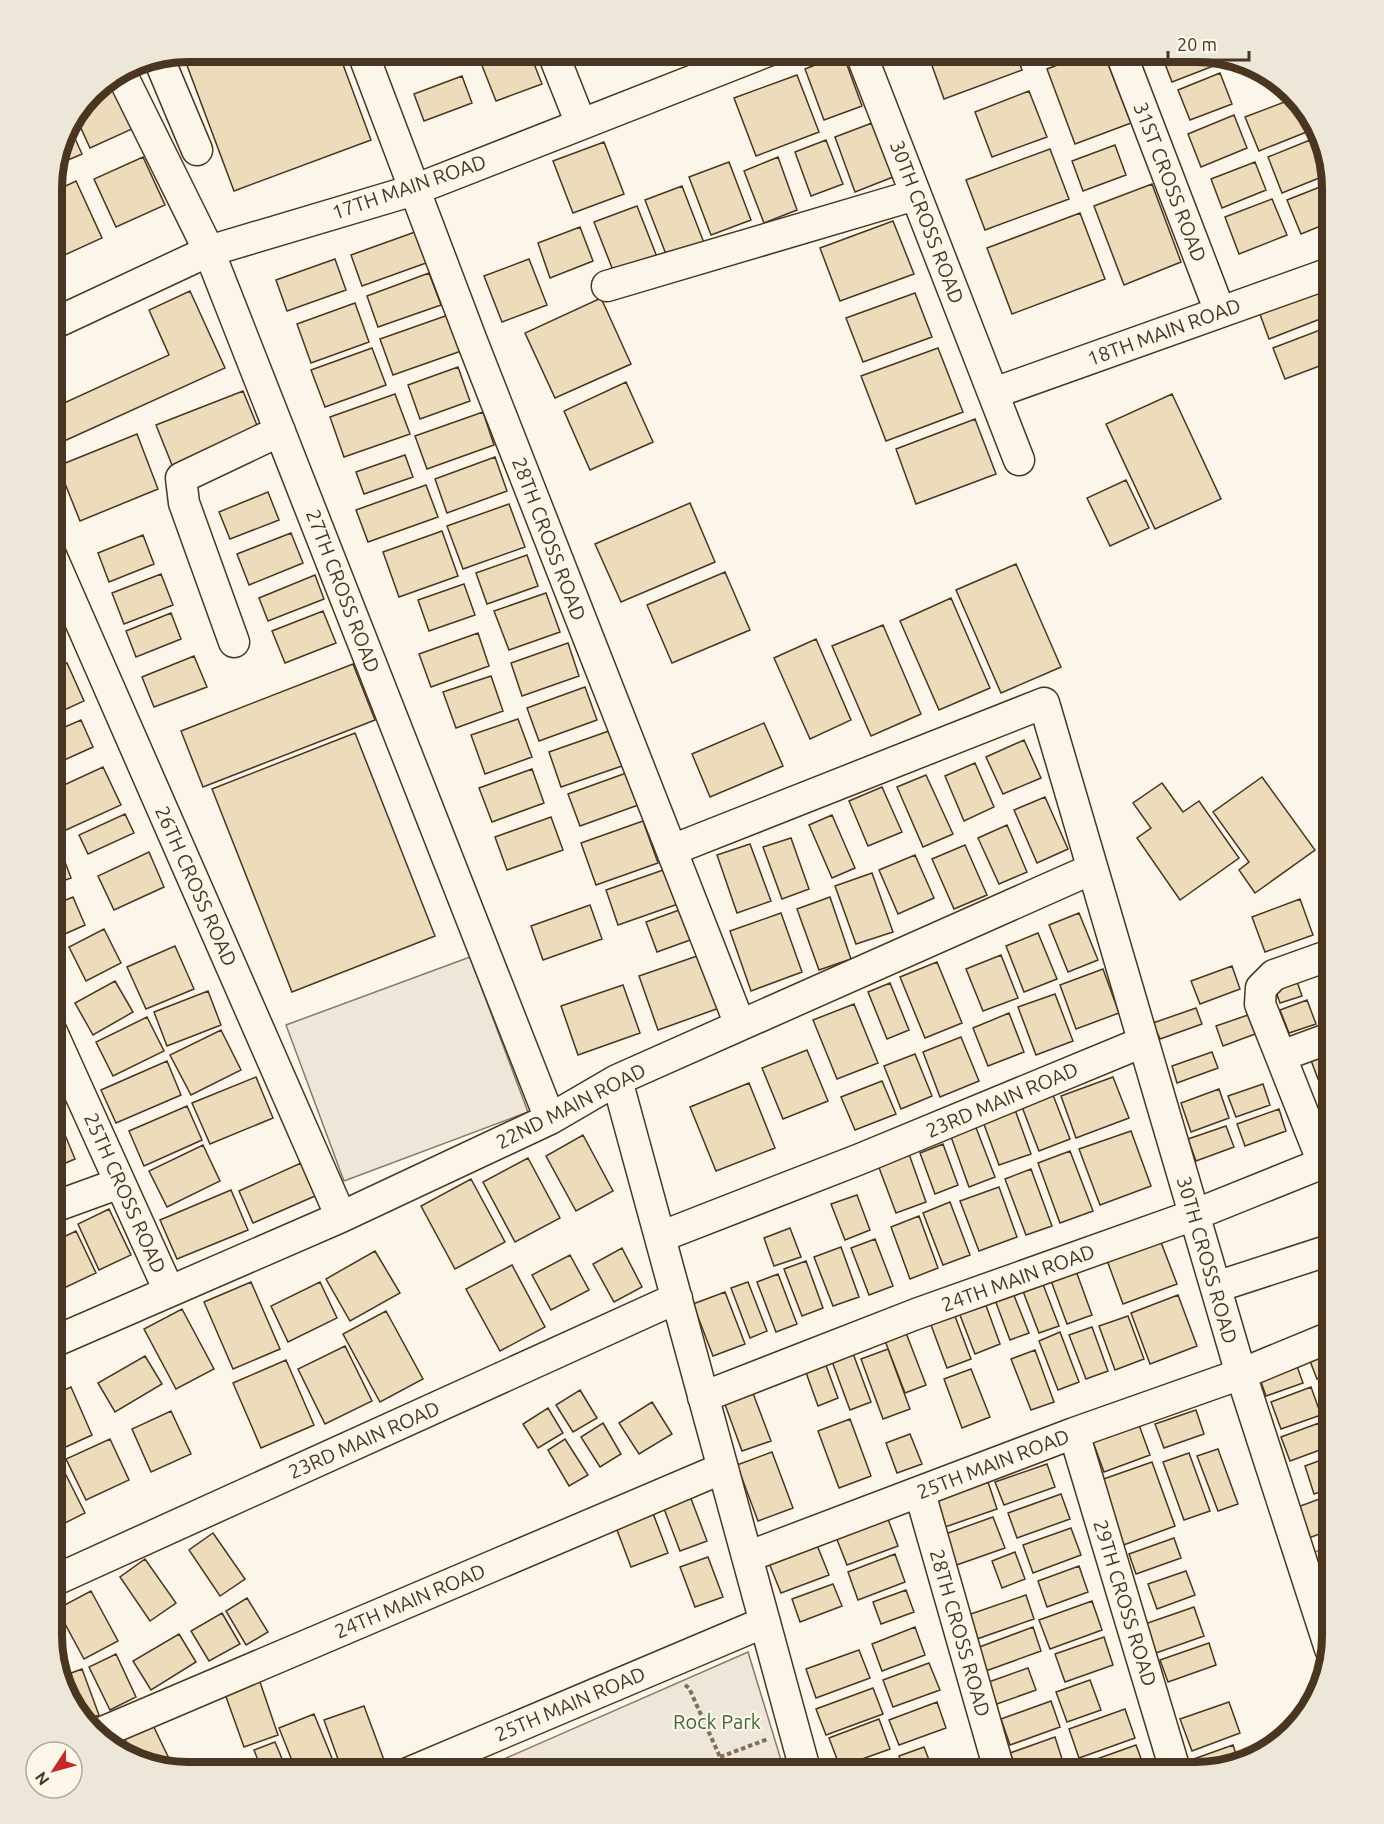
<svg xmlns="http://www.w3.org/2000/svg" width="1384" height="1824" viewBox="0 0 1384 1824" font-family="Ubuntu,sans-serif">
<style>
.green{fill:#ede6d9;stroke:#887966;stroke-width:1.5}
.building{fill:#ecdcbc;stroke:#4a3520;stroke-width:1.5}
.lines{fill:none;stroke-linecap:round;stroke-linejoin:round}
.minor-casing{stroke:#4a3520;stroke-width:33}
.path{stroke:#7f6f5c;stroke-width:4;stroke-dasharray:4.5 3;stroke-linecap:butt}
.minor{stroke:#fbf6e9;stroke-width:30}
.labels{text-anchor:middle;stroke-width:4.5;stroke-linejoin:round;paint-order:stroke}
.street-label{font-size:20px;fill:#4a3520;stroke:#fbf6e9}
.park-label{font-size:20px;fill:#436837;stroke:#fbf6e9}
.rim{fill:none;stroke:#4a3520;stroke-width:8}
</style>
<rect width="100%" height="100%" fill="#fbf6e9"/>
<!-- green -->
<path class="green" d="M470,957L528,1112L344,1181L286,1025Z
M1333,1545V1624L1312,1553Z
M748,1652L785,1773H472Z"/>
<!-- building -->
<path class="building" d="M188,51H338L371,140L234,191L182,52Z
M514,51H529L542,84L496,101L481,63Z
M954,51H1015L1022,70L944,99L930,60Z
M1029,51H1057L1033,60Z
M1094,51H1103L1131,123L1075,144L1047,69Z
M1160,51H1205L1218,55L1221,63L1172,82Z
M843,54L862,106L824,120L805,69Z
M1220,73L1232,104L1190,120L1178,90Z
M797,75L819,132L756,156L734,98Z
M462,76L472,103L424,121L414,94Z
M108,78L132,129L90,148L75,115L97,85Z
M1029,91L1047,137L992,157L975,112Z
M1295,98L1309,131L1259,151L1245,117Z
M1234,115L1247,148L1201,167L1188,134Z
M68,123L82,154L54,166L65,127Z
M872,123L893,177L855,192L835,137Z
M826,140L843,184L811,196L795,152Z
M1310,140L1324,176L1282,193L1268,157Z
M604,142L624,194L573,213L553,161Z
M1115,145L1126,175L1083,191L1072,161Z
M1050,149L1069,199L985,230L966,180Z
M143,157L165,205L116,227L94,179Z
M778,157L797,210L764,223L744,171Z
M729,162L751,220L711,235L689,177Z
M1255,162L1266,190L1222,208L1211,179Z
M76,181L102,238L58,258L51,243V193Z
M1152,184L1181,262L1124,285L1094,206Z
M1325,185L1333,205V221L1301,234L1287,200Z
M682,186L706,248L669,262L645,200Z
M1272,199L1287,235L1239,254L1225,217Z
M637,206L659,262L616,278L594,222Z
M1080,213L1105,279L1012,314L987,248Z
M893,221L914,274L840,301L820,248Z
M580,227L593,261L550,278L538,243Z
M415,232L426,263L362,286L351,255Z
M335,259L346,290L287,311L276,280Z
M529,259L547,305L502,322L484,276Z
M429,273L441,305L378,327L367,296Z
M1322,282L1333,314L1269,339L1257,306Z
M190,291L225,368L51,447V409L169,355L149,310Z
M915,293L932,337L863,362L846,318Z
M601,298L631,364L555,398L525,333Z
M355,303L369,342L311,363L297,324Z
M451,314L464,350L393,375L380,339Z
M1333,325V361L1285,379L1273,348Z
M372,348L386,385L325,407L311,370Z
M938,348L963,412L886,441L861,376Z
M458,367L470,401L420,419L408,385Z
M626,382L653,442L590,470L564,411Z
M243,391L261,435L174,470L156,425Z
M395,394L410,434L344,457L330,417Z
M1172,394L1221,499L1155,529L1106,424Z
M483,412L494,445L427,469L415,436Z
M975,419L996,474L916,504L896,449Z
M137,434L158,489L80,521L58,466Z
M405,455L413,477L364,494L356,472Z
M495,457L507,491L447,513L435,479Z
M1126,480L1149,528L1110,546L1087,498Z
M426,485L438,517L368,542L356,510Z
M268,492L279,520L230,539L219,512Z
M690,503L715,562L621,602L595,544Z
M509,504L525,547L463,569L447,526Z
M442,531L458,576L399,597L383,552Z
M291,533L303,563L249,585L237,554Z
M143,535L154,564L109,582L98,553Z
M527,555L538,586L487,604L476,573Z
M1016,564L1061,667L1001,693L956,590Z
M725,572L750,630L672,663L647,605Z
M161,574L173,605L124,624L112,593Z
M315,575L324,599L268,621L259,598Z
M464,584L475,615L429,631L418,600Z
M546,593L560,632L509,650L494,611Z
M951,598L990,688L939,710L900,621Z
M323,611L336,643L285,663L272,631Z
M171,613L181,639L136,657L126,631Z
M883,625L921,714L871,736L832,646Z
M478,633L489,666L431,687L419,654Z
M816,639L851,720L810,739L774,658Z
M568,643L579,676L522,696L511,663Z
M194,656L207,687L154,707L142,677Z
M67,663L84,701L51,716V671Z
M353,664L375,720L203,787L181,731Z
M491,676L503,711L456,728L443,692Z
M585,687L597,720L539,741L527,708Z
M518,719L532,757L485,774L471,735Z
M81,720L93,747L51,766V733Z
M764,723L783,766L710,797L692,754Z
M609,731L622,766L561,787L549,752Z
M355,733L435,936L292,992L212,789Z
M1024,740L1041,778L1003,794L986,757Z
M975,763L994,807L964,821L945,776Z
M103,767L121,805L66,830L51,797V791Z
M532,769L544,803L492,822L479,788Z
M629,772L641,804L580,826L568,794Z
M926,775L953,834L923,847L897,787Z
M1262,777L1315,850L1255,893L1239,870L1249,862L1213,812Z
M1162,783L1183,812L1199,801L1239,858L1180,900L1137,838L1151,828L1133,803Z
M882,787L902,832L868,846L849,801Z
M1045,797L1068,849L1037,863L1014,810Z
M125,814L134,833L88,854L79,835Z
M832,815L855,868L832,878L809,825Z
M551,817L563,850L507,870L495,837Z
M643,821L658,863L596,885L581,843Z
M1007,825L1027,872L999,884L978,838Z
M55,835L71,878L51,885V837Z
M791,838L809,889L782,899L763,847Z
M750,844L771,901L737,913L717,855Z
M965,845L987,895L954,909L932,859Z
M149,852L164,887L114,910L98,876Z
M915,855L934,898L898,914L879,870Z
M666,869L678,904L618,925L606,890Z
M872,873L893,932L856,944L835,886Z
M73,897L85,925L51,940V906Z
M830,897L851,959L819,970L797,909Z
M1300,899L1313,935L1265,952L1252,917Z
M590,905L602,939L543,960L531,926Z
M682,909L693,939L657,952L646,922Z
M781,913L802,972L751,991L730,931Z
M1079,913L1098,960L1068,972L1049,925Z
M104,929L121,963L86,981L69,947Z
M1038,933L1057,979L1024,992L1006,946Z
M175,946L194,989L146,1009L127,967Z
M703,954L722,1007L658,1030L639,976Z
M1001,955L1018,998L983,1011L966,969Z
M937,962L962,1023L925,1038L900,977Z
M1232,966L1240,989L1200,1004L1191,981Z
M1103,969L1119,1013L1076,1029L1060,985Z
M1293,970L1302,996L1280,1003L1271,978Z
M115,981L133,1012L93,1035L75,1003Z
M890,983L909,1030L887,1039L868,992Z
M623,985L640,1033L578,1055L561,1006Z
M208,991L221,1025L167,1046L154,1012Z
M1055,994L1073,1041L1036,1055L1018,1007Z
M1307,1000L1316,1024L1289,1033L1280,1010Z
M854,1004L878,1063L837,1079L813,1020Z
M1196,1008L1202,1024L1160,1039L1153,1023Z
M1009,1013L1024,1052L988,1066L973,1028Z
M1248,1015L1255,1034L1223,1046L1216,1026Z
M147,1017L164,1051L113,1076L96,1042Z
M221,1030L241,1070L191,1095L170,1055Z
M961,1037L979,1081L940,1097L923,1052Z
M1329,1048L1333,1060V1074L1318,1079L1309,1055Z
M807,1050L828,1101L783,1119L762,1068Z
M1212,1052L1218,1068L1177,1083L1172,1066Z
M915,1054L932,1096L901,1109L884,1066Z
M167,1061L181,1095L116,1123L101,1090Z
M256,1077L273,1118L210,1144L192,1103Z
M1113,1077L1129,1118L1076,1138L1061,1096Z
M882,1081L896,1114L855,1130L841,1097Z
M749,1083L775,1148L716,1171L690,1107Z
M1263,1084L1270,1105L1236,1117L1228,1096Z
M1219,1089L1229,1118L1191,1132L1181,1103Z
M1053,1095L1070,1139L1039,1151L1022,1107Z
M51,1101L75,1159L51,1169Z
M187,1106L202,1140L144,1166L129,1131Z
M1014,1107L1031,1154L999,1165L982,1119Z
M1279,1109L1286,1131L1245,1146L1237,1124Z
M975,1125L995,1177L969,1187L950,1134Z
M1226,1126L1234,1147L1196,1161L1188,1139Z
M1131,1131L1151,1186L1100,1205L1079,1149Z
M583,1135L613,1191L576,1211L546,1156Z
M943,1144L958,1185L935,1194L920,1153Z
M203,1145L220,1181L167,1207L149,1171Z
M1070,1151L1093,1211L1060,1223L1038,1163Z
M909,1154L926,1202L896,1213L878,1165Z
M528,1158L560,1218L515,1242L483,1182Z
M301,1163L315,1196L253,1223L239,1191Z
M1031,1169L1052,1226L1026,1235L1005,1179Z
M471,1179L505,1242L455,1269L421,1206Z
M999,1187L1017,1237L979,1251L960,1201Z
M231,1190L248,1230L177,1259L160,1220Z
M857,1195L870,1230L845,1240L831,1204Z
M950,1202L970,1255L943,1265L923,1213Z
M109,1209L131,1255L99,1270L78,1224Z
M919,1216L938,1268L910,1279L891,1227Z
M790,1228L801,1257L774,1266L764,1238Z
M76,1231L96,1273L64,1288L51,1259V1243Z
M1157,1232L1177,1284L1123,1304L1104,1252Z
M875,1239L893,1286L869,1295L851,1248Z
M841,1247L859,1297L833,1306L814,1257Z
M622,1248L642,1287L614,1302L593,1264Z
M375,1251L400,1293L350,1321L326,1279Z
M570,1255L589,1290L551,1310L532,1275Z
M806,1261L823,1308L802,1316L784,1269Z
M512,1265L545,1327L500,1351L466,1289Z
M51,1268L65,1300L51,1306Z
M1075,1268L1092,1315L1067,1324L1050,1278Z
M778,1274L797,1324L776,1332L757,1282Z
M1041,1279L1059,1326L1039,1333L1021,1286Z
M251,1282L280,1349L233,1369L204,1302Z
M320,1282L337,1318L288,1342L271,1306Z
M748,1282L767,1331L750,1338L731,1288Z
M725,1292L745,1344L713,1356L693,1304Z
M1013,1293L1029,1333L1010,1340L995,1300Z
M1178,1295L1197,1346L1150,1364L1131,1313Z
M984,1300L1000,1344L975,1354L958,1310Z
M952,1308L971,1359L947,1368L928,1317Z
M182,1309L214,1369L176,1389L144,1329Z
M386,1311L423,1379L380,1402L343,1334Z
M1128,1316L1144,1359L1115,1370L1099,1326Z
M903,1325L926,1385L905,1393L882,1333Z
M1092,1327L1108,1371L1086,1379L1069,1335Z
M1060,1332L1079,1382L1058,1390L1039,1341Z
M1333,1339V1374L1317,1379L1305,1348Z
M345,1346L372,1401L325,1424L298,1369Z
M851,1348L871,1402L850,1410L830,1356Z
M888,1349L910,1409L883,1419L861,1359Z
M1035,1350L1054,1402L1031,1410L1011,1359Z
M1293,1355L1303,1383L1266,1396L1256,1368Z
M145,1356L162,1384L115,1412L98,1383Z
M286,1360L314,1425L261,1448L233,1383Z
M824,1360L838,1398L818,1406L804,1367Z
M971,1369L990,1417L962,1428L944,1379Z
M1333,1379V1409L1330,1410L1320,1383Z
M71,1387L92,1435L57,1451L51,1438V1396Z
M1311,1387L1321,1415L1281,1429L1271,1402Z
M751,1388L771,1441L742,1451L723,1399Z
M580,1390L597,1418L573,1432L556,1405Z
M652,1402L672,1434L639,1454L619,1423Z
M548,1408L563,1433L538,1448L523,1424Z
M1196,1410L1204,1434L1164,1448L1155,1424Z
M171,1411L191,1454L151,1472L132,1429Z
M850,1419L871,1476L839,1488L818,1431Z
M603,1423L621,1454L600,1467L581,1437Z
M1319,1423L1328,1447L1290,1461L1281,1437Z
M1139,1425L1150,1455L1104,1472L1093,1442Z
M910,1434L922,1464L897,1473L886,1443Z
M110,1439L129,1480L86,1500L66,1459Z
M565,1439L588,1475L569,1486L548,1450Z
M1218,1449L1238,1504L1218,1511L1197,1456Z
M772,1452L793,1508L758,1521L737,1465Z
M1189,1453L1210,1511L1184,1520L1163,1462Z
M1332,1456L1333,1487L1314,1494L1305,1466Z
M57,1457L85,1513L51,1530V1460Z
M1152,1462L1175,1526L1118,1547L1095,1482Z
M1047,1464L1055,1487L1004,1505L995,1482Z
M987,1479L997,1509L942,1528L931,1499Z
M1061,1494L1070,1519L1017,1538L1008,1513Z
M1333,1494V1529L1306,1539L1295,1508Z
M690,1496L707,1541L680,1551L663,1506Z
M651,1508L668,1553L631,1567L614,1522Z
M993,1517L1005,1548L948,1568L937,1537Z
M888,1519L898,1546L847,1565L836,1537Z
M1071,1528L1081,1555L1033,1573L1023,1545Z
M213,1533L245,1579L220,1596L189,1550Z
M1174,1538L1181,1558L1136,1574L1129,1554Z
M817,1545L829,1575L781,1593L769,1563Z
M1015,1552L1025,1579L1002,1588L992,1561Z
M895,1554L905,1582L858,1600L848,1572Z
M708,1557L723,1597L695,1607L680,1567Z
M145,1559L176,1603L150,1621L120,1577Z
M1079,1566L1088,1592L1047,1607L1038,1581Z
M1186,1571L1195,1595L1157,1609L1148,1584Z
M833,1584L842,1606L800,1622L792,1599Z
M906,1590L914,1612L881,1624L873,1602Z
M91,1591L118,1641L84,1659L57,1609Z
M1026,1595L1034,1619L977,1639L968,1615Z
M247,1598L268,1632L246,1645L226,1611Z
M1092,1601L1102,1630L1050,1649L1039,1620Z
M1194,1607L1204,1636L1156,1653L1145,1624Z
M222,1613L240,1644L209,1661L191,1631Z
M915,1627L925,1655L882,1671L872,1644Z
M1033,1627L1041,1651L983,1672L974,1649Z
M179,1634L196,1662L151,1690L133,1661Z
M1104,1637L1113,1665L1065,1682L1055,1654Z
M1209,1643L1216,1665L1168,1682L1160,1660Z
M859,1650L870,1678L816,1698L806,1669Z
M116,1654L136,1697L110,1710L89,1667Z
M929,1663L940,1690L893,1707L883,1680Z
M1028,1668L1036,1690L994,1705L986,1683Z
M82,1669L99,1715L83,1721L74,1712L63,1676Z
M1090,1680L1101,1710L1067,1722L1056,1692Z
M260,1682L278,1735L244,1747L225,1694Z
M873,1688L883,1714L826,1735L816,1709Z
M1051,1701L1060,1727L1010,1745L1001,1719Z
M937,1702L946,1728L899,1745L889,1720Z
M1229,1702L1240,1733L1192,1751L1180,1719Z
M364,1706L384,1760L349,1773H343L324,1720Z
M1125,1709L1135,1738L1079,1758L1069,1729Z
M314,1714L338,1773H297L279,1728Z
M150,1719L174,1769L134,1759L122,1733Z
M879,1719L890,1749L840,1767L829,1738Z
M1055,1737L1063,1762L1033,1773H1018L1010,1753Z
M119,1741L126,1757L120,1755L109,1745Z
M275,1742L288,1773H263L254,1750Z
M1136,1745L1146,1772L1083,1773L1080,1765Z
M1233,1745L1238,1760L1192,1773L1188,1761Z
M924,1747L934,1773H905L899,1756Z
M892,1760L897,1773H858Z
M249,1764L252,1773H217Z"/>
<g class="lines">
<!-- minor casing -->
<g class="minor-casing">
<path id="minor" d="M362,51L472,341L740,1025
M552,51L581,124
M860,51L1019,460
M1120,51L1220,312
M158,57L197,150
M120,71L209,251L550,1119
M607,286L915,195
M51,325L209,251L414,190L768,51
M994,393L1333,272
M51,555L341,1217
M234,642L184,503L181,478L280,431
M672,850L1044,703L1241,1374L1330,1649
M51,1030L169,1291
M1281,1056L1333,1037
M617,1080L806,1773
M1323,1163L1260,1004L1261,988L1274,975L1333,954
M51,1208L120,1183
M660,1237L860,1159L1143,1042
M1216,1287L1333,1249
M51,1343L341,1217L550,1119L617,1080L1092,869
M703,1397L916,1314L1194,1215L1333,1159
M1074,1433L1176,1773
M920,1493L1000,1773
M747,1557L1074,1433L1241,1374L1333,1336
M51,1582L677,1298
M98,1734L723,1468
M408,1773L765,1622"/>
</g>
<!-- path -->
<path class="path" d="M685,1685L689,1688L720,1757L724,1773
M720,1757L768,1739"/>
<!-- minor -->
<use href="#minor" class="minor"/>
</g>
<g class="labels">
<!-- street labels -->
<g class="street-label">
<text transform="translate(1170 182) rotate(69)" y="7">31ST CROSS ROAD</text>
<text transform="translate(409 187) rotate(-19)" y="7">17TH MAIN ROAD</text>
<text transform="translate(927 222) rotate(69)" y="7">30TH CROSS ROAD</text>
<text transform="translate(1164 332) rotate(-20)" y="7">18TH MAIN ROAD</text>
<text transform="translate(549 539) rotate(69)" y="7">28TH CROSS ROAD</text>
<text transform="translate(343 591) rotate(69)" y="7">27TH CROSS ROAD</text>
<text transform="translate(196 886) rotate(66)" y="7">26TH CROSS ROAD</text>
<text transform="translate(1002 1100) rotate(-23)" y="7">23RD MAIN ROAD</text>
<text transform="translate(571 1106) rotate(-27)" y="7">22ND MAIN ROAD</text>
<text transform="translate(125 1193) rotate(66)" y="7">25TH CROSS ROAD</text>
<text transform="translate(1207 1260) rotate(74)" y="7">30TH CROSS ROAD</text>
<text transform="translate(1018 1278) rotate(-20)" y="7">24TH MAIN ROAD</text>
<text transform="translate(364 1440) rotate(-24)" y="7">23RD MAIN ROAD</text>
<text transform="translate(993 1464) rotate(-21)" y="7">25TH MAIN ROAD</text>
<text transform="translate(410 1601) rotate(-23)" y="7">24TH MAIN ROAD</text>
<text transform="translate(1125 1603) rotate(73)" y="7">29TH CROSS ROAD</text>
<text transform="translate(960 1633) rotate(74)" y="7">28TH CROSS ROAD</text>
<text transform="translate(570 1704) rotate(-23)" y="7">25TH MAIN ROAD</text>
</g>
<!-- park labels -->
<g class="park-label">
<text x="717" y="1729">Rock Park</text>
</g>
</g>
<!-- crop -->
<path d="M0 0H1384V1824H0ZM188 62H1196A126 126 0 0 1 1322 188V1636A126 126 0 0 1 1196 1762H188A126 126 0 0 1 62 1636V188A126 126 0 0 1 188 62Z" fill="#ede7d9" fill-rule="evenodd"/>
<path class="rim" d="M188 62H1196A126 126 0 0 1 1322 188V1636A126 126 0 0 1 1196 1762H188A126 126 0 0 1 62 1636V188A126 126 0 0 1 188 62Z"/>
<!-- north arrow -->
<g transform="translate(54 1770) rotate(234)"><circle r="28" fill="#fbf6e9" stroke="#b4a999" stroke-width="1.5"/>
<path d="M0-4.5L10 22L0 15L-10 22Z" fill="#c62828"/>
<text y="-9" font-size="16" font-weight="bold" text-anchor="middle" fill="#4a3520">N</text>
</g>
<!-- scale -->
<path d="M1168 51v9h81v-9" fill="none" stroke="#4a3520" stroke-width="3"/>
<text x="1177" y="51" font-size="18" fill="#4a3520" stroke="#fbf6e9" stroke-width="4.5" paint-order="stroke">20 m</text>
</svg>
